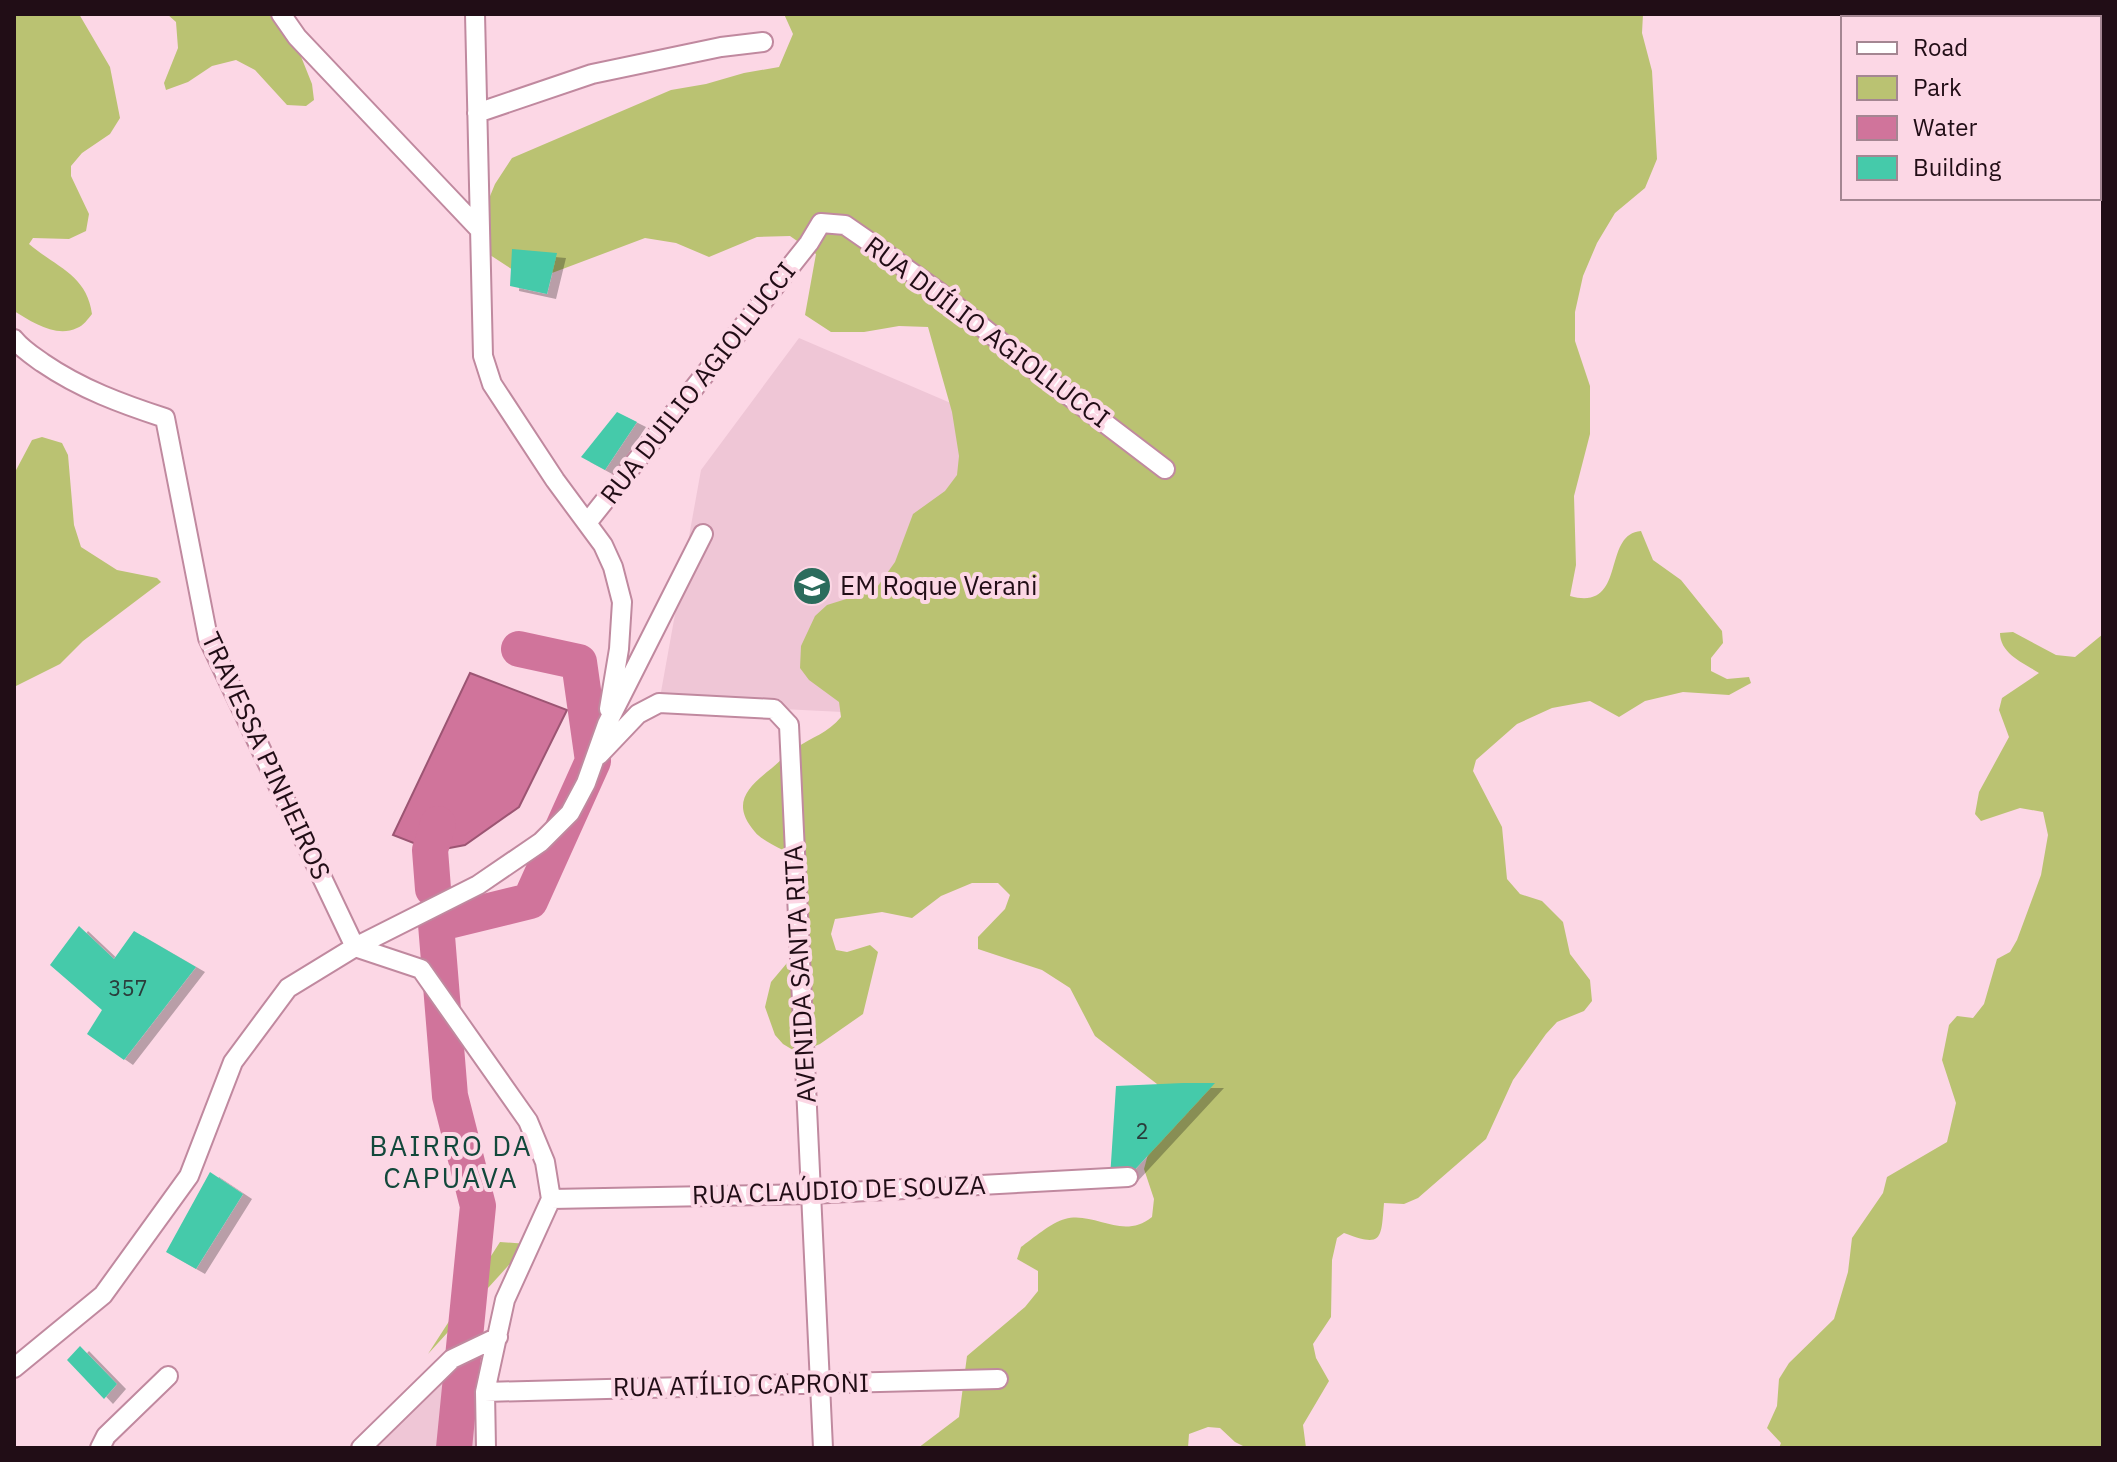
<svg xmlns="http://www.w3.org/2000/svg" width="2117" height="1462" viewBox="0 0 2117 1462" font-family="'IBM Plex Sans',sans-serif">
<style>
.built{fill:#efc6d6}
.green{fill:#bac272}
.water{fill:#d0749b;stroke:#9c5573;stroke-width:2}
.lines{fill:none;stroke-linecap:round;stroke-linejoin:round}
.river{stroke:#d0749b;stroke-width:36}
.building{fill:#45caaa;filter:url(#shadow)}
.minor-casing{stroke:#c0899f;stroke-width:22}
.minor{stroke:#fff;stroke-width:18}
.labels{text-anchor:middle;stroke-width:8;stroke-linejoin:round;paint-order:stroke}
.number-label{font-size:22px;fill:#2a3c3b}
.street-label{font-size:26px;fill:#210d16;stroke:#fcd7e5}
.poi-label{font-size:26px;fill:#210d16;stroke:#fcd7e5;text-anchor:start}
.neighbourhood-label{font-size:28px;letter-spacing:2px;fill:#12483b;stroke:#fcd7e5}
</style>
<defs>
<filter id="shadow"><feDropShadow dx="9" dy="5" stdDeviation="0" flood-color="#0004"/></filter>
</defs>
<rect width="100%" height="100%" fill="#fcd7e5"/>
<!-- built -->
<path class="built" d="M799,338L995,422L903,715L659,703L701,470Z
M452,1361L482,1390L485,1448H367Z"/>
<!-- green -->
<path class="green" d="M14,14H79L110,67L120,118L110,134L82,153L71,166V176L89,214L86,231L69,239L33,238L29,244C56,267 87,275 92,314C88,319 83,326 77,328C56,338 32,322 14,311Z
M167,14H284L312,84L314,100L306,106L287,105L255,70L236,60L212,66L188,82L166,90L164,83L178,48L176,22Z
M784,14H1643L1642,33L1652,71L1657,159L1645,188L1615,213L1597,243L1583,276L1575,312V341L1590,386V434L1574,496L1576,565L1570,596C1628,612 1601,534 1641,531L1653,560L1681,580L1722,631L1723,643L1711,658V671L1727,679L1749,677L1751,683L1729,695L1683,692L1645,701L1619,717L1590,701L1552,708L1517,724L1476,760L1473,771L1502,827L1507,879L1520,894L1542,901L1563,922L1570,954L1590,980L1592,1001L1584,1011L1557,1022L1546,1034L1513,1080L1486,1139L1418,1198L1404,1204L1384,1203C1381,1239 1383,1248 1344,1233L1337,1238L1332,1260L1331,1317L1313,1344L1316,1358L1329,1381L1303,1425L1306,1448H1247L1235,1442L1220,1428L1208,1427L1189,1434L1188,1448H918L959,1417L967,1356L1025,1307L1038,1291V1271L1017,1259L1021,1247C1032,1239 1052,1222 1065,1219C1095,1211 1122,1241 1152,1217L1154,1199L1144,1169L1159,1113L1157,1084L1095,1036L1070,988L1042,970L978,949V937L1005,909L1010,895L998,883H972L941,896L912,918L882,912L835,919L831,934L836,950L847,952L870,945L878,952L863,1014L820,1044L798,1053L783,1044L775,1035L765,1007L771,982L803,944L806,907L784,879L803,860C790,853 763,842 755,832C730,803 748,787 772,768C780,761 787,754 796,748C812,737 828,733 841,717L839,702L809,680L800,668L801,646L815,616L827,605L875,590L895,562L913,514L945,491L957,475L959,456L952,412L928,327L899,326L864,332H831L805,315L816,254L790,236L757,237L709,257L676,243L645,238L544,276L513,270L487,253L481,218L495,184L512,158L671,90L706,84L744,73L779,67L793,34Z
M42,437L62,443L68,455L74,525L81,547L117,570L157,578L161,582L83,641L60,664L14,687V474L32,440Z
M2013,632L2056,655L2075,657L2103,634V1448H1779L1781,1443L1767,1428L1777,1406L1779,1379L1789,1363L1834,1319L1848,1272L1852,1238L1883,1193L1887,1177L1947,1142L1956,1103L1942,1060L1949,1025L1957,1016L1973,1018L1984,1004L1997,959L2010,952L2017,940L2041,875L2048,835L2043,812L2020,808L1981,821L1975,814L1979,792L2009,737L1999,710L2002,698L2039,673C2024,663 2000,654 2000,633Z
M500,1242L528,1244L428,1354Z"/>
<!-- water -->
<path class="water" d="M470,673L567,710L519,807L465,845L434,851L393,835Z"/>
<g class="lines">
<!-- river -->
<path class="river" d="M433,889L430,850L438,824
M454,1448L478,1206L450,1096L436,924L530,901L593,761L579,662L519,649"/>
</g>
<!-- building -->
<path class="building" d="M512,249L557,253L547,294L510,286Z
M617,412L637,422L605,470L581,457Z
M79,926L114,959L134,931L196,967L124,1060L87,1034L102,1010L50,965Z
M1183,1083H1215L1128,1177L1110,1178L1116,1086Z
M210,1172L243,1194L196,1269L166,1252Z
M80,1346L117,1384L104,1399L67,1360Z"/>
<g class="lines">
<!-- minor casing -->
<g class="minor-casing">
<path id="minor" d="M281,14L297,37L480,230
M475,14L483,356L492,384L555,480L603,545L613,567L622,602L619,649L609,709
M477,113L592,74L721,47L763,42
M14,339C22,349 33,356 43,363C81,389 122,404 165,418L208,638L355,947L421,969L528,1121L545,1162L551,1199L505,1300L485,1392L486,1448
M587,523L809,243L821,223L845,225L871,243L940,293L1043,376L1165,469
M599,755L638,714L659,703L774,709L789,725L823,1448
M551,1199L811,1194L1128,1177
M14,1368L103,1295L189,1176L233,1062L288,988L355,947L478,885L541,842L570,813L586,783L607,724L703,534
M485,1392L998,1379
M100,1448L106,1436L168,1376
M361,1448L452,1359L498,1337"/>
</g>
<!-- minor -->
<use href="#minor" class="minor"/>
</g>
<!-- icons -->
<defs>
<g id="school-disc" transform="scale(2)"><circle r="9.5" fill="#2b6c5c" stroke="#fcd7e5"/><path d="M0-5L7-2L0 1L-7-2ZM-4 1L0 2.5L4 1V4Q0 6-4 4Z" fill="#fff"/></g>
</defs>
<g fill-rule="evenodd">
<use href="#school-disc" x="812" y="586"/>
</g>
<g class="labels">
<!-- number labels -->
<g class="number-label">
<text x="128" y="996">357</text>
<text x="1142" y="1139">2</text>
</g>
<!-- street labels -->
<g class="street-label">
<text transform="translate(987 332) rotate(37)" y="9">RUA DUÍLIO AGIOLLUCCI</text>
<text transform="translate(698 383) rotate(-52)" y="9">RUA DUILIO AGIOLLUCCI</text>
<text transform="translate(266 756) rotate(65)" y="9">TRAVESSA PINHEIROS</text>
<text transform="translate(800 974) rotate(-93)" y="9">AVENIDA SANTA RITA</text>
<text transform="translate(839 1190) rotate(-2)" y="9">RUA CLAÚDIO DE SOUZA</text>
<text transform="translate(741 1385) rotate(-1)" y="9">RUA ATÍLIO CAPRONI</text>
</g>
<!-- poi labels -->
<g class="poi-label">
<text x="840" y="595">EM Roque Verani</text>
</g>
<!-- neighbourhood labels -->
<g class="neighbourhood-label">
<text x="451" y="1156">BAIRRO DA<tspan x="451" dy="32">CAPUAVA</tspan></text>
</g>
</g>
<!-- border -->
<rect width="2117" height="1462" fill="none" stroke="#210d16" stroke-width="32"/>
<!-- legend -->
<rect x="1841" y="16" width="260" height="184" fill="#fcd7e5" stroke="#a48692" stroke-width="2"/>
<rect x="1857" y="42" width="40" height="12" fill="#ffffff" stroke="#a48692" stroke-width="2"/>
<text x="1913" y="56" font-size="24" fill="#210d16">Road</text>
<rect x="1857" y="76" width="40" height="24" fill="#bac272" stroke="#a48692" stroke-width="2"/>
<text x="1913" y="96" font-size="24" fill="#210d16">Park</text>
<rect x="1857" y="116" width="40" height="24" fill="#d0749b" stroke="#a48692" stroke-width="2"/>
<text x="1913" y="136" font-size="24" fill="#210d16">Water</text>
<rect x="1857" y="156" width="40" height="24" fill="#45caaa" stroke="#a48692" stroke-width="2"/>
<text x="1913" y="176" font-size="24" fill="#210d16">Building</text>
</svg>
